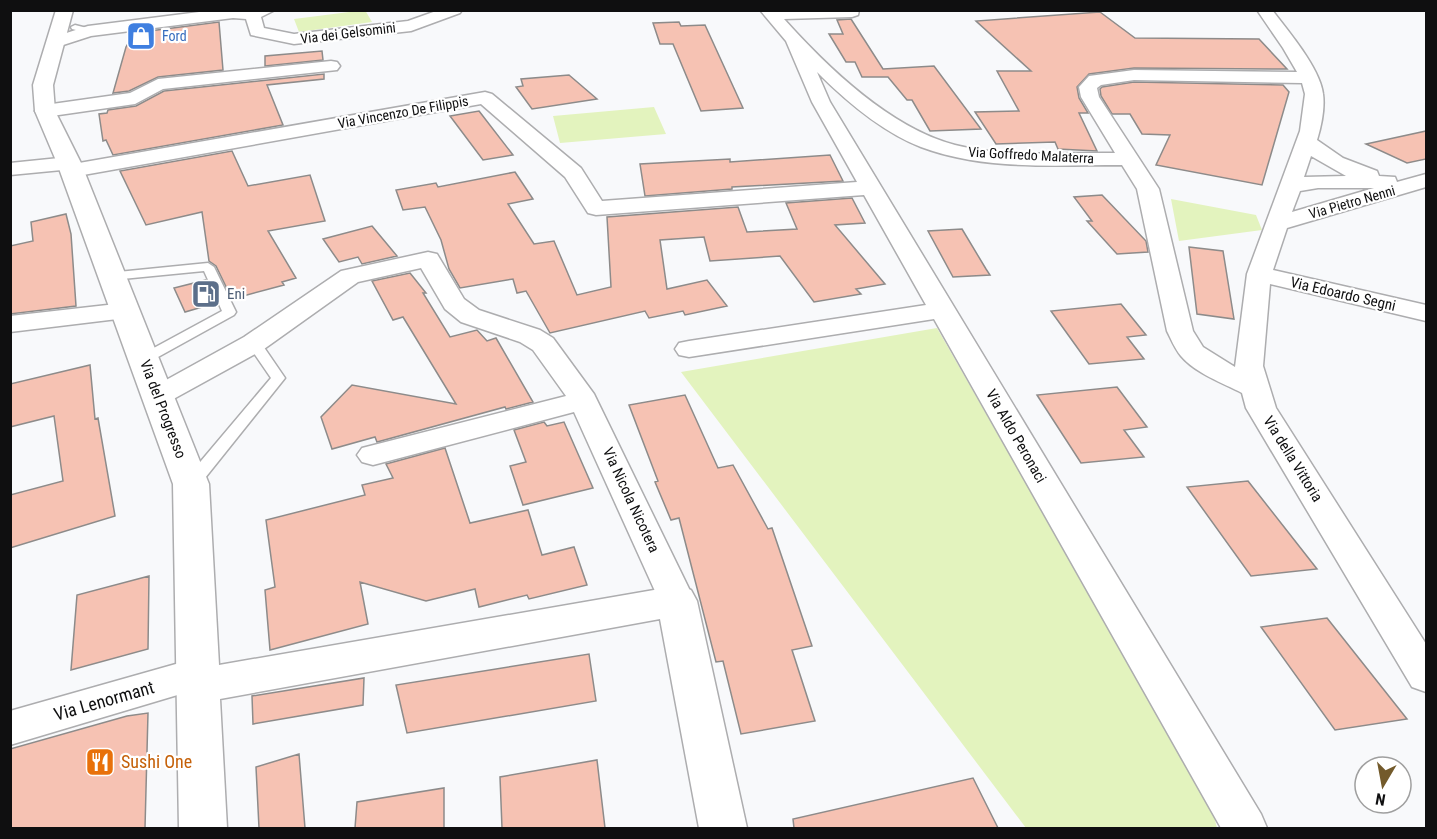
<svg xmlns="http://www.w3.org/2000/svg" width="1437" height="839" viewBox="0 0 1437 839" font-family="'Roboto Condensed',sans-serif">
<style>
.green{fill:#e3f3be}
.building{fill:#f6c2b3;stroke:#8d8b8a;stroke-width:1.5}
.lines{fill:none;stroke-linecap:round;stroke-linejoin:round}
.service-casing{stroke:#adadaf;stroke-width:3}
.minor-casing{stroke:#adadaf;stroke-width:3}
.tertiary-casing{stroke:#adadaf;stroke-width:3}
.service{fill:#fff;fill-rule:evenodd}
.minor{fill:#fff;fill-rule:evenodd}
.tertiary{fill:#fff;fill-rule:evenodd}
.labels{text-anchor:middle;stroke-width:4.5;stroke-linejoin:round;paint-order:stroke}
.far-street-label{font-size:14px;fill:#0f0f10;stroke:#fff}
.far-shop-label{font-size:14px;fill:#366cbe;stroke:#fff;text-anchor:start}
.service-label{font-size:15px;fill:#4e5e75;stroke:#fff;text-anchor:start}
.street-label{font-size:15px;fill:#0f0f10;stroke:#fff}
.near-street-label{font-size:18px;fill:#0f0f10;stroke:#fff}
.near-food-label{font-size:18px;fill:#c56008;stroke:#fff;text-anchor:start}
</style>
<rect width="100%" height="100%" fill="#f8f9fb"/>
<!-- green -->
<path class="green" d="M365,10L372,22L299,32L294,19Z
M654,107L666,134L560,143L553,116Z
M1171,199L1256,215L1262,230L1179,241Z
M937,328L1212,808L1217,828H1026L681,372Z"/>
<!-- building -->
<path class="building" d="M1100,12L1135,38L1259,39L1287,69L1134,68L1089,74L1077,87L1079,98L1088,113H1079L1097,151L1058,149L1055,142L996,144L975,112L1019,111L997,71H1031L976,21Z
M851,19L883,69L934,66L981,129L930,131L912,100H907L888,77H862L855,62H846L829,34H843L837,20Z
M219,22L223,70L158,77L129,91L113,93L126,47L134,33Z
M679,22L681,26L705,25L743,108L701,111L673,44H660L653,23Z
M322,51L323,60L265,66V56Z
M324,74V79L267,85L283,125L113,155L106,140L103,141L99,114L107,113L108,110L136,106L164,91Z
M569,75L597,99L532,109L516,87L523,86L521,79Z
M1134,82L1283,85L1289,92L1262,185L1156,165L1170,135L1142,134L1130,114H1112L1101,96L1100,89L1102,87Z
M479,111L513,155L483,160L450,116Z
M1426,131V159L1407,163L1366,144Z
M232,151L248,186L310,175L325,221L268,231L296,278L282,282L284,285L232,299L216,266L209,261L202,212L146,225L120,171Z
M830,155L843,181L732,187V189L645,196L640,164L730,159V162Z
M515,172L533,199L508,204L534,244L554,241L577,295L611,287L607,217L738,207L747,232L797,229L786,203L852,198L865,223L835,225L885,284L856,289L861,294L814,302L780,256L710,261L704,237L660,240L667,289L707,280L727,306L685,315L683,311L649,318L645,311L550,333L526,291L517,293L513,279L460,288L449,269L441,240L425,207L403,210L396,190L436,183L438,187Z
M1102,195L1146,241L1148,252L1117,254L1087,221H1092L1074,197Z
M66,214L71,234L76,306L10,314V246L33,241L31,222Z
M372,226L397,256L362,264L358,257L339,262L323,239Z
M962,229L986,269L990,275L953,277L928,231Z
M1189,247L1223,251L1234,319L1197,314Z
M410,273L426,293H423L450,337L477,330L487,341L496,338L533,402L506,409L505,407L377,442L375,437L332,449L321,417L352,385L456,404L403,317L393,320L372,281Z
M206,280L216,303L185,312L174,288Z
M1121,304L1146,335L1127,337L1144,359L1089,364L1051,311Z
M90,365L95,419L98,418L115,516L10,548V495L63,481L54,416L10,427V384Z
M1117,387L1147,427L1124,430L1144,457L1081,463L1037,395Z
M685,395L718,468L733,465L768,529L772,528L812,646L792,650L815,721L741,734L723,661L716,662L679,518L671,520L655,482L658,481L629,405Z
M544,422L547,426L564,422L593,488L523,505L510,466L526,462L514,430Z
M445,448L470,523L528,510L542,555L574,547L587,585L529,599L527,595L479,607L475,589L426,601L360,582L368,624L270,650L265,590L275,587L266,520L365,495L362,485L393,478L386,464Z
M1248,481L1317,569L1251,576L1187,487Z
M149,576L148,649L71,670L77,595Z
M1327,618L1407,719L1335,730L1261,627Z
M589,654L596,701L407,733L396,685Z
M364,678L363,705L253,724L252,696Z
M148,713L145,828H10V749L127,716Z
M299,754L305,828H259L256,767Z
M597,760L605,828H502L500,777Z
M973,778L998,828H794L793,819Z
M444,788V828H355L357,802Z"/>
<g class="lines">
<!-- service casing -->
<g class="service-casing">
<path id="service" d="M75,25L91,29L92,31L88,33L72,29L71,27Z
M208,263L214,267L236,312L234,315L149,362H139L137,359L139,356L222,311L204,271L112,280L106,276L108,273Z
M254,339L259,340L285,378L197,488H185L183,484L185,480L271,378L247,343Z"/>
</g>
<!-- minor casing -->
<g class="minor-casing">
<path id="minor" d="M215,10H275L261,17L264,28L294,34L408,21L439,10H462L460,13L411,31L294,44L251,35L246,19L233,18L91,36L57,47L49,42L51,38L88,26Z
M760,10H859L858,15L852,17L784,19C828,68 890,128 955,145C1006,158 1063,152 1115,153L1081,97L1079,87L1089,76L1134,70L1297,72L1283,48L1257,10H1272C1288,31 1320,68 1323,94C1325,108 1321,127 1317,140L1343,158L1377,171L1379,176L1395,177L1397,182L1426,174V187L1287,228L1273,270L1426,305V321L1270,284L1263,366L1276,408L1426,644V692L1412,687L1246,408L1242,393C1223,383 1195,373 1181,356C1175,349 1171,339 1167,331L1137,189L1122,165C1056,165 985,171 921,147C882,132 846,101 817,72L830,102L1261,814L1267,828H1221L934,319L689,357L679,355L675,349L679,343L689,341L926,305L864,195L596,215L588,213L565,177L481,104L72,177L65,175L62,170L10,175V163L69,157L76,159L79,163L485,92L492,94L581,168L602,201L857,182L812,102L786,41ZM1134,80L1302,83L1305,94L1300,131L1247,274L1235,367L1203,347L1193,331L1159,189L1099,97L1097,88L1101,85ZM1311,156L1346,176L1304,177ZM1318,188H1374L1292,212L1300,191Z
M331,61L337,62L340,66L337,70L163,89L135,104L45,117L38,115L35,111L38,107L45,105L130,93L158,79Z
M428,252L437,254L464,299L479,310L540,330L553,338L594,394L695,601L690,611L677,615L664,611L574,412L373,465L362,462L357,455L362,448L566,396L533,350L520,342L461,322L445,309L421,268L358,282L264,349L168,402L158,405L148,402L143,396L148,390L244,337L341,271Z
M125,303L134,305L138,311L134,317L10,332V316Z
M197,658L211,663L217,674L211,685L10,745V711Z"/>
</g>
<!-- tertiary casing -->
<g class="tertiary-casing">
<path id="tertiary" d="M56,10H73L53,85L55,111L81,163L209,484L219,665L677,586L691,590L697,601L747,828H699L660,619L220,699L227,828H179L173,484L57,163L35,111L33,85Z"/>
</g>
<!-- service -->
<use href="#service" class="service"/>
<!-- minor -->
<use href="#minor" class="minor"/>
<!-- tertiary -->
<use href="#tertiary" class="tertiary"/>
</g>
<!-- icons -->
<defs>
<g id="shop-square" transform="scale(1.5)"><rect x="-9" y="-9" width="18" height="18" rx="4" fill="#3f7fe0" stroke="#fff"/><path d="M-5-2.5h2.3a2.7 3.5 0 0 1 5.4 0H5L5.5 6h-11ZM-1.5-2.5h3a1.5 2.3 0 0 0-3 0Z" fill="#fff"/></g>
<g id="fuel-square" transform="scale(1.5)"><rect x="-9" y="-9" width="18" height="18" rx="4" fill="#5c6f8a" stroke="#fff"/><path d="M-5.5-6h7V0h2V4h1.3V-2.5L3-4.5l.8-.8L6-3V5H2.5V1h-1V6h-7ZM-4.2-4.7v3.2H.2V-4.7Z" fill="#fff"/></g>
<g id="restaurant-square" transform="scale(1.5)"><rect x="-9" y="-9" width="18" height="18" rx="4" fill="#e8710a" stroke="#fff"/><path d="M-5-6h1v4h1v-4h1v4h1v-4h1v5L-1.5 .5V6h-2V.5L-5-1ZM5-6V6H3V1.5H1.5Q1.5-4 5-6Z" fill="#fff"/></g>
</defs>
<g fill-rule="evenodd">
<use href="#shop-square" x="141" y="36"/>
<use href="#fuel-square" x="206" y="294"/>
<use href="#restaurant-square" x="100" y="762"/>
</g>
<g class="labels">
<!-- far-street labels -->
<g class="far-street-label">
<text transform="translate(348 33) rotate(-7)" y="5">Via dei Gelsomini</text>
<text transform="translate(403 112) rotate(-10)" y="5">Via Vincenzo De Filippis</text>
<text transform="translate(1031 155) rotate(3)" y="5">Via Goffredo Malaterra</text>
<text transform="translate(1352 202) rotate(-16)" y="5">Via Pietro Nenni</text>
</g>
<!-- far-shop labels -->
<g class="far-shop-label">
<text x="162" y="41">Ford</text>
</g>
<!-- service labels -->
<g class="service-label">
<text x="227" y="299">Eni</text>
</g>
<!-- street labels -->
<g class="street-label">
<text transform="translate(1343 294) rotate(13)" y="5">Via Edoardo Segni</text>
<text transform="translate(163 409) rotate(69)" y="5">Via del Progresso</text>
<text transform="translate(1016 436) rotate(60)" y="5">Via Aldo Peronaci</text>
<text transform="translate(1293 459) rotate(58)" y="5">Via della Vittoria</text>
<text transform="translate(631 500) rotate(65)" y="5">Via Nicola Nicotera</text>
</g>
<!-- near-street labels -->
<g class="near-street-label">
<text transform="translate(104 701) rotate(-16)" y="6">Via Lenormant</text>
</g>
<!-- near-food labels -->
<g class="near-food-label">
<text x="121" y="768">Sushi One</text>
</g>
</g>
<!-- border -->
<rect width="1437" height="839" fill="none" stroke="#0f0f10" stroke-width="24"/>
<!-- north arrow -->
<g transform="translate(1383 785) rotate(190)"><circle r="28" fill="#ffffff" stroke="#9f9f9f" stroke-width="1.5"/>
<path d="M0-4.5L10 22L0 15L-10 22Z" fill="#735a2b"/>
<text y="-9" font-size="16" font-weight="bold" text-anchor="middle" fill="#0f0f10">N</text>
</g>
</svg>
